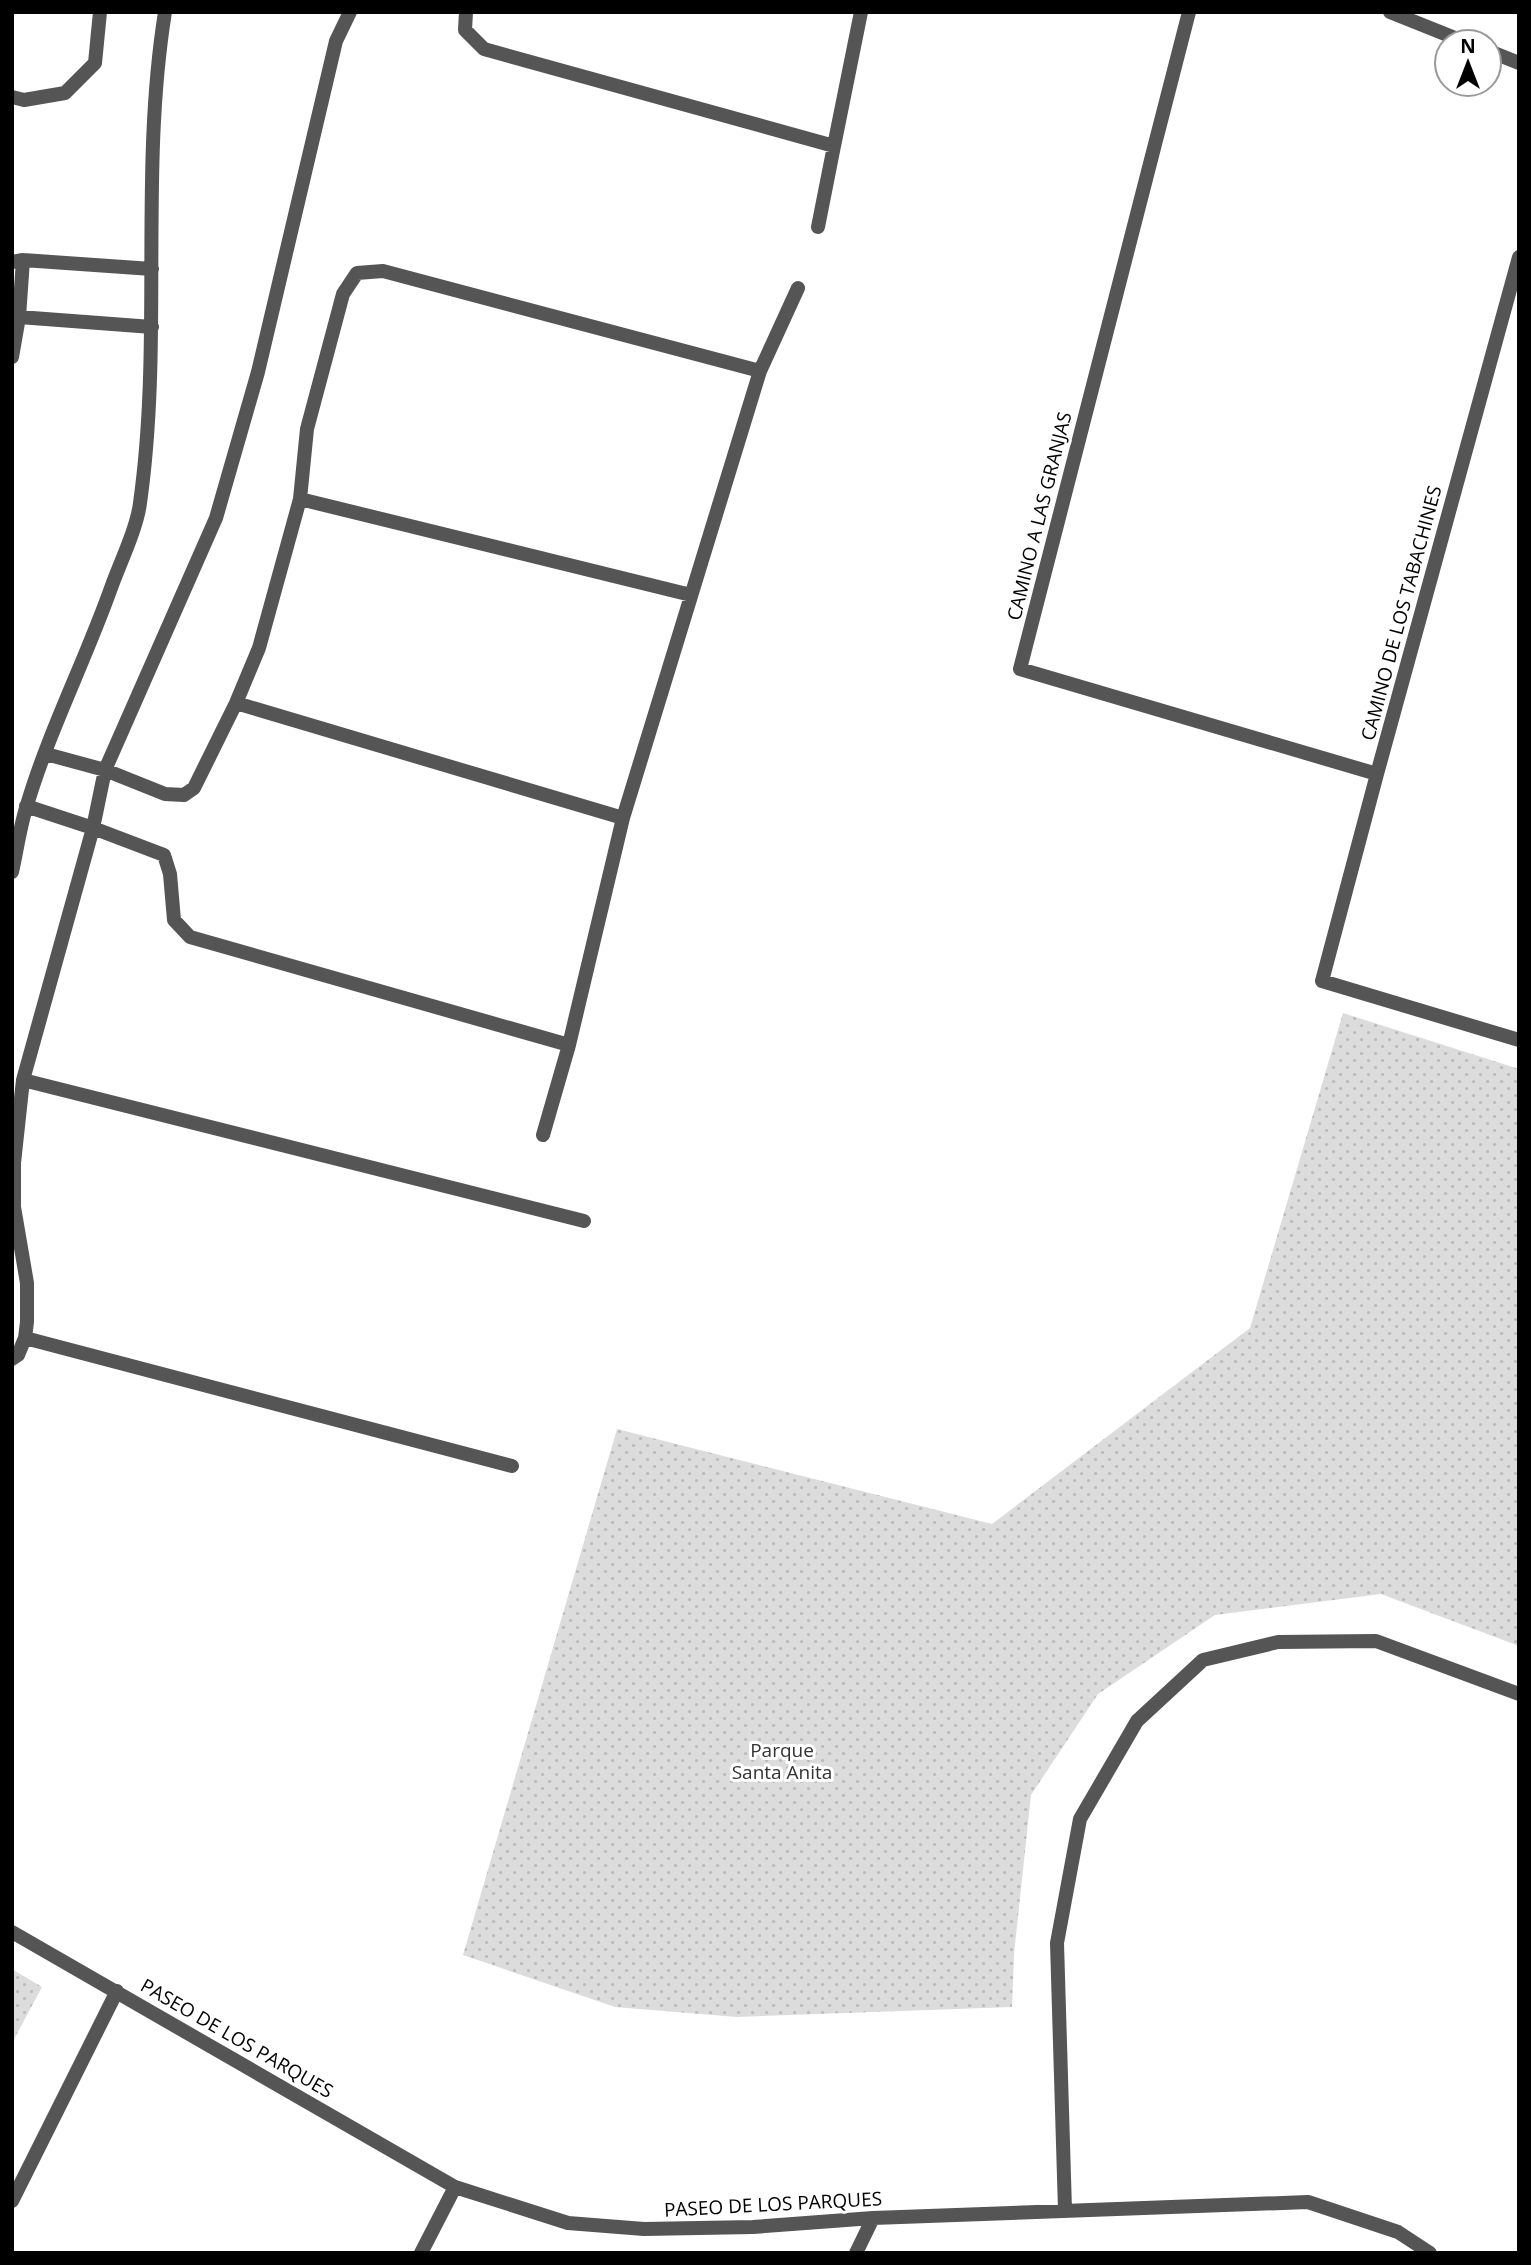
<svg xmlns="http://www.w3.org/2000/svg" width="1531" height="2265" viewBox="0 0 1531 2265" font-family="'Open Sans',sans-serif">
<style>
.park{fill:url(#park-dots)}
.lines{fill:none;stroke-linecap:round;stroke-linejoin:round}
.street{stroke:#555;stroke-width:14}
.labels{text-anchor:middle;stroke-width:6;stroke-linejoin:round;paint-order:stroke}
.street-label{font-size:19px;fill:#000;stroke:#fff}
.park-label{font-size:19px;fill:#333;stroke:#fff}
</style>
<defs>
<pattern id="park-dots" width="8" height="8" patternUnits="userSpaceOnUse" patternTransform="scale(1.75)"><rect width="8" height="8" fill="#dcdcdc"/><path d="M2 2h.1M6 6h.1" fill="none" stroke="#bbb" stroke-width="1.8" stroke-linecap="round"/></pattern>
</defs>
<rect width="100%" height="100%" fill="#fff"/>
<!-- park -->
<path class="park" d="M1343,1013L1519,1069V1646L1381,1594L1215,1615L1098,1694L1031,1795L1014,1954L1012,2007L737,2017L615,2007L463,1955L617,1429L992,1524L1250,1328Z
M12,1969L42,1987L12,2043Z"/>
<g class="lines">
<!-- street -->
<path class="street" d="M466,12L465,30L484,49L834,146L861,12
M1189,12L1020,669L1377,774
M1390,12L1465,42
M1489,51L1519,63
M12,97L24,100L65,93L95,63L100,12
M818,227L834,146
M1519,257L1377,774L1322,981L1519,1040
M12,262L23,260L152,269
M19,317L152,327
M12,357L19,317L23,260
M300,499L691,595
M236,703L623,818
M46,754L105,770L165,794L184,795L194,788L236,703L259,648L300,499L307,429L343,294L357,273L383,271L760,371
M26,806L93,828L164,855L170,874L174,920L190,937L569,1045
M12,872C17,850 20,826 27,805C49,731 85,661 111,588C120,563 137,528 140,503C163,340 139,174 165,12
M23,1080L584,1221
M543,1135L569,1045L623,818L760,371L798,288
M25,1338L512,1466
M12,1359L18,1355L25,1338L27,1322V1283L14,1207V1163L23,1080L93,828L105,770L216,518L258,372L336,41L350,12
M12,1932L455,2187L568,2223L644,2229L753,2227L873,2218L1308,2202L1398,2232L1430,2253
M12,2201L117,1991
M1065,2210L1057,1943L1080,1819L1137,1721L1203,1660L1278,1642L1376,1641L1519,1694
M421,2253L455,2187
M856,2253L873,2218"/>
</g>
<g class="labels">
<!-- street labels -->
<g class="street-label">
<text transform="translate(1039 516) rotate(-76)" y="7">CAMINO A LAS GRANJAS</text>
<text transform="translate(1401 613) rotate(-75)" y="7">CAMINO DE LOS TABACHINES</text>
<text transform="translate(237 2038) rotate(30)" y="7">PASEO DE LOS PARQUES</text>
<text transform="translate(773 2204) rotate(-3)" y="7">PASEO DE LOS PARQUES</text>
</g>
<!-- park labels -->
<g class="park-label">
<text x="782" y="1757">Parque<tspan x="782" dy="22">Santa Anita</tspan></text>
</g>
</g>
<!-- border -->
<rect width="1531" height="2265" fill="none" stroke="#000000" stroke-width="28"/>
<!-- north arrow -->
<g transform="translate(1468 63)"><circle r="33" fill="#ffffff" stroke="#999999" stroke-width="2"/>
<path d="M0-5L12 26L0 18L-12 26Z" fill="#000000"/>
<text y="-10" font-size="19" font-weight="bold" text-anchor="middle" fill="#000000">N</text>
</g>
</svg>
